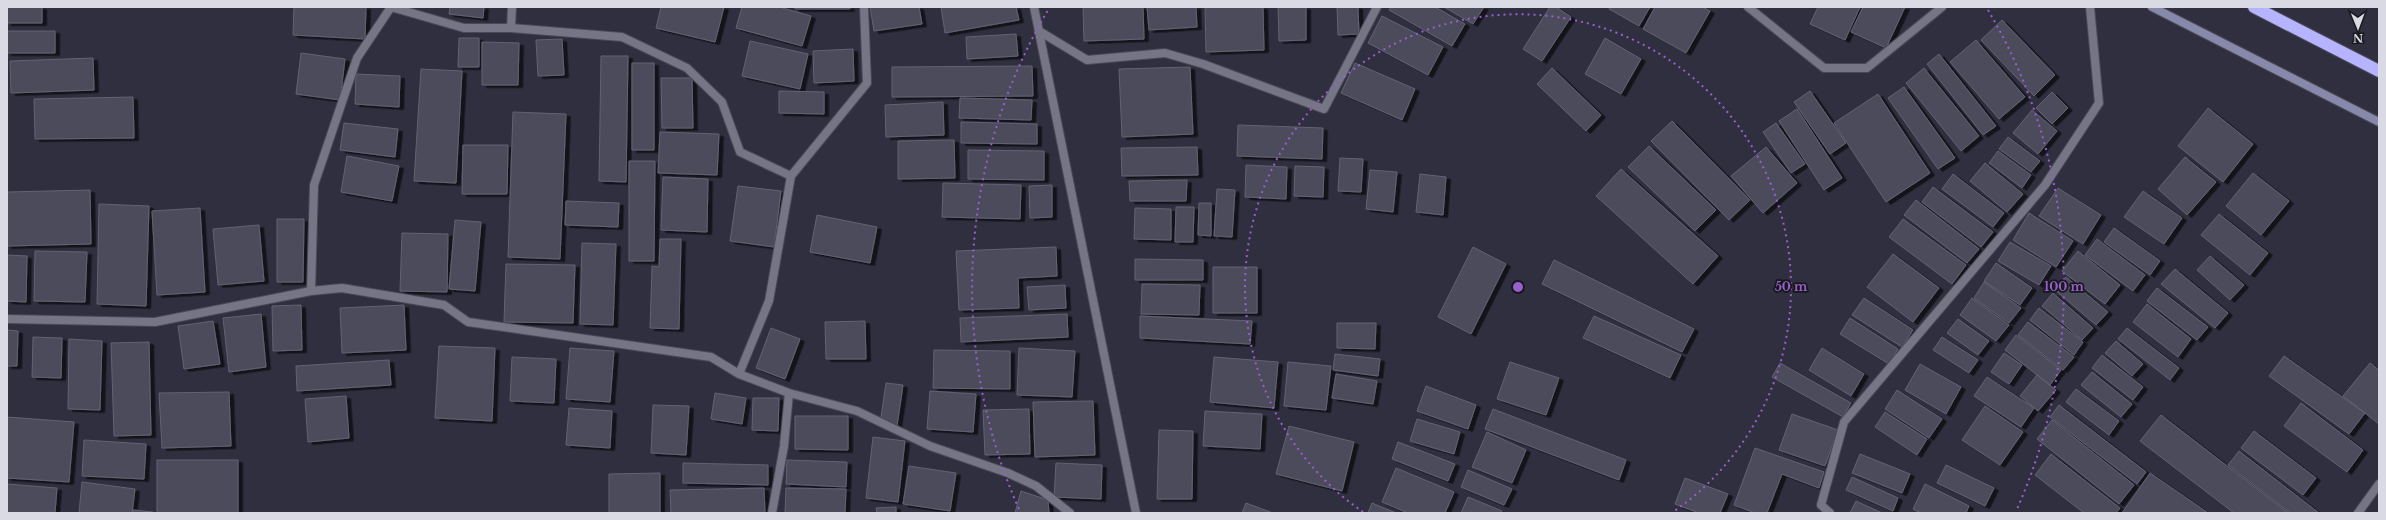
<svg xmlns="http://www.w3.org/2000/svg" width="2386" height="520" viewBox="0 0 2386 520" font-family="'Libre Baskerville',serif">
<style>
.building{fill:#4b4c5c;stroke:#626273;filter:url(#shadow)}
.lines{fill:none;stroke-linecap:round;stroke-linejoin:round}
.street-casing{stroke:#4a4a57;stroke-width:10}
.secondary-casing{stroke:#4a4a57;stroke-width:10}
.highway-casing{stroke:#4a4a57;stroke-width:14}
.street{stroke:#757586;stroke-width:8}
.secondary{stroke:#88a;stroke-width:8}
.highway{stroke:#b6b4ff;stroke-width:12}
.ring{fill:none;stroke:#9860ca;stroke-width:2;stroke-dasharray:2 4}
.centre{fill:#9860ca;stroke:#18181f;stroke-width:2}
.ring-label{font-size:12px;text-anchor:middle;font-weight:bold;fill:#9860ca;stroke:#18181f;stroke-width:3.5;stroke-linejoin:round;paint-order:stroke}
</style>
<defs>
<filter id="shadow"><feDropShadow dx="4.5" dy="2.5" stdDeviation="0" flood-color="#0009"/></filter>
</defs>
<rect width="100%" height="100%" fill="#302f3f"/>
<!-- building -->
<path class="building" d="M7,7H42V23H7Z
M294,7H366L365,39L293,35Z
M450,7H484L483,18L449,14Z
M661,7H724L715,42L656,28Z
M742,7H779L811,16L802,46L736,28Z
M795,7H850V9H795Z
M870,7H919L922,24L874,31Z
M941,7H1016L1019,20L945,33Z
M1083,7H1143L1144,39L1084,41Z
M1147,7H1196L1197,27L1149,30Z
M1205,7H1263L1264,50L1206,52Z
M1278,7H1306V40L1279,41Z
M1337,7H1358L1359,34L1338,35Z
M1391,7H1435L1465,24L1452,46L1389,10Z
M1444,7H1484L1473,24Z
M1550,7H1556L1571,17L1542,61L1523,49Z
M1610,7H1650L1639,26L1609,9Z
M1655,7H1702L1710,11L1686,53L1643,29Z
M1818,7H1860L1845,40L1810,24Z
M1863,7H1905L1886,48L1851,32Z
M1382,16L1443,47L1428,75L1368,43Z
M2002,20L2055,75L2034,96L1981,40Z
M7,31H55V53H7Z
M1016,34L1018,56L967,59L966,37Z
M459,38H479V67H458Z
M1605,38L1641,59L1621,94L1585,74Z
M562,39L564,75L538,76L536,40Z
M1976,40L2025,97L1999,119L1950,62Z
M750,41L808,54L800,89L742,76Z
M482,42L519,43L518,85H482Z
M853,49L854,81L814,83L813,51Z
M301,53L345,59L340,100L296,94Z
M1939,54L1996,126L1983,135L1927,64Z
M601,56H628L626,182L599,181Z
M93,58L94,90L11,93L10,61Z
M632,63H654V150H632Z
M1355,63L1415,89L1402,120L1341,93Z
M1032,66L1033,96L892,97V67Z
M1190,67L1193,134L1122,137L1119,69Z
M1552,68L1601,115L1586,131L1537,84Z
M1924,68L1979,136L1961,151L1906,83Z
M421,69L462,71L456,183L414,181Z
M356,74L400,76L399,107L355,104Z
M661,78H692L693,128H662Z
M1904,87L1955,158L1938,169L1888,98Z
M779,91L824,92V114L779,113Z
M1810,91L1846,143L1830,154L1794,102Z
M2052,92L2068,108L2052,124L2036,108Z
M1878,94L1930,173L1886,202L1834,123Z
M133,97L134,138L35,139L34,99Z
M960,98L1032,100L1031,120L959,118Z
M943,102L944,135L886,137L885,105Z
M2208,108L2253,144L2223,182L2178,146Z
M1797,109L1842,178L1824,190L1779,121Z
M2032,110L2057,131L2038,154L2013,133Z
M513,112L566,114L560,259L508,257Z
M1672,121L1750,200L1729,220L1651,141Z
M961,122L1037,124V144L961,143Z
M344,123L398,129L395,157L340,150Z
M1776,123L1805,164L1791,173L1763,132Z
M1238,125L1323,128L1322,159L1237,156Z
M660,132L719,134L717,175L658,173Z
M2008,137L2040,161L2031,172L1999,149Z
M954,140L955,178L898,179V141Z
M463,145H508L507,194H462Z
M1649,146L1716,210L1695,231L1628,167Z
M1197,147L1198,175L1122,176L1121,148Z
M1766,147L1797,183L1763,213L1731,176Z
M968,150L1044,151V180L968,179Z
M1998,151L2031,175L2022,188L1989,163Z
M347,156L399,166L392,201L341,192Z
M2185,157L2216,182L2187,215L2158,189Z
M1340,158L1363,159L1361,192L1338,191Z
M629,161H655L654,261H629Z
M1985,163L2023,194L2007,212L1970,181Z
M1246,165L1287,167L1286,199L1245,197Z
M1295,166L1324,167L1323,197L1294,196Z
M1621,169L1718,256L1693,284L1596,196Z
M1370,170L1397,172L1393,212L1366,209Z
M2253,173L2289,201L2261,235L2226,206Z
M1420,174L1446,177L1443,215L1416,212Z
M1953,174L2004,213L1993,227L1942,189Z
M663,177L708,179L707,232L661,230Z
M1187,180L1186,201H1130L1129,181Z
M943,183L1021,185L1020,219L942,217Z
M1052,185V217L1030,218L1029,186Z
M738,186L781,191L774,247L730,241Z
M1933,187L1993,232L1981,247L1922,202Z
M2058,188L2101,215L2083,244L2039,216Z
M1217,189L1235,190L1232,237L1214,236Z
M90,190L91,244L7,246V192Z
M2143,191L2182,218L2164,244L2124,217Z
M1916,200L1979,249L1967,263L1904,215Z
M566,201L619,203L618,227L565,225Z
M1199,203H1211V236L1198,235Z
M99,204L149,206L146,306L97,304Z
M1176,207H1194L1193,242H1175Z
M200,208L205,292L157,295L152,211Z
M1135,208L1171,209V240L1134,239Z
M2029,213L2073,241L2056,267L2013,240Z
M2219,214L2268,253L2250,275L2201,235Z
M817,215L877,227L870,263L810,252Z
M277,219H304L303,282H277Z
M1903,219L1966,265L1952,284L1889,237Z
M455,220L481,222L475,291L449,289Z
M259,225L264,281L218,285L213,229Z
M2114,228L2160,261L2150,275L2104,242Z
M402,233L448,234L447,292L400,291Z
M660,239H681L679,329L650,328L652,266L659,267Z
M2097,239L2145,275L2133,291L2085,255Z
M2010,242L2051,266L2039,285L1998,261Z
M582,243L616,244L613,325L580,324Z
M1056,247L1057,276L1018,278L1019,308L959,310L956,251Z
M1473,247L1506,264L1471,334L1438,317Z
M35,251L87,252L85,302L34,301Z
M2078,251L2120,285L2105,304L2062,271Z
M1893,254L1939,288L1913,322L1867,287Z
M7,255L27,256L26,302L7,301Z
M2210,256L2244,285L2230,300L2197,270Z
M1135,259L1203,260V280H1135Z
M1554,260L1694,329L1682,352L1542,284Z
M1996,263L2032,288L2020,305L1984,281Z
M506,264L575,265L573,323L504,322Z
M1213,267H1257V313H1213Z
M2175,269L2228,313L2215,328L2161,284Z
M2066,277L2108,312L2096,325L2055,290Z
M1984,282L2021,308L2009,323L1974,298Z
M1142,284L1200,285L1199,315L1141,314Z
M1065,285L1066,308L1029,310L1027,287Z
M2157,288L2208,327L2197,340L2147,301Z
M2053,293L2093,328L2082,340L2042,306Z
M1864,298L1913,330L1902,347L1852,315Z
M1972,298L2009,325L1996,341L1960,315Z
M2147,304L2191,339L2178,357L2133,322Z
M301,305L302,350L273,351L272,306Z
M404,305L406,350L342,353L340,308Z
M2039,308L2083,342L2074,355L2030,320Z
M261,314L266,367L229,372L223,318Z
M1067,314L1068,337L961,342L960,318Z
M1140,316L1252,321L1250,344L1140,338Z
M1594,316L1681,355L1670,378L1583,338Z
M1850,318L1898,349L1889,364L1840,334Z
M1958,319L1989,341L1978,355L1947,333Z
M213,321L220,364L184,369L178,326Z
M865,321L866,359H826L825,322Z
M2028,322L2074,357L2063,370L2018,335Z
M1337,323H1376L1375,349L1337,348Z
M771,328L800,339L785,379L756,368Z
M2127,328L2179,368L2170,380L2118,339Z
M7,330L18,331L17,366H7Z
M2016,335L2061,370L2050,385L2005,350Z
M33,337L62,338L61,378L32,377Z
M1942,337L1978,360L1969,373L1933,350Z
M69,339L102,341L100,410L68,409Z
M2116,341L2143,364L2132,376L2105,353Z
M149,342L151,435L114,436L111,343Z
M439,346L495,348L492,421L435,418Z
M570,348L614,351L610,402L566,399Z
M1019,348L1075,351L1072,397L1017,395Z
M1822,348L1864,374L1851,396L1809,370Z
M934,350L1010,351V389L933,388Z
M2004,353L2022,365L2009,384L1991,372Z
M1335,354L1380,359L1378,376L1333,370Z
M2102,355L2143,387L2133,400L2092,368Z
M2284,356L2365,413L2349,434L2269,376Z
M512,357L556,359L554,403L510,401Z
M1214,357L1278,362L1274,408L1210,402Z
M389,360L391,385L297,391L296,366Z
M1288,362L1331,366L1326,410L1284,406Z
M1510,362L1559,378L1546,415L1497,399Z
M1780,363L1851,403L1843,417L1772,377Z
M2370,363L2379,370V424L2343,396Z
M1920,364L1961,387L1946,414L1905,390Z
M2092,372L2132,404L2121,417L2081,385Z
M1336,374L1377,381L1373,404L1332,398Z
M2037,375L2056,390L2038,411L2020,396Z
M1987,377L2034,408L2021,427L1974,396Z
M886,383L903,385L897,426L880,424Z
M1426,386L1476,405L1468,429L1417,411Z
M2076,389L2119,421L2109,435L2066,402Z
M1897,390L1942,419L1929,438L1885,409Z
M930,391L976,394L973,432L927,429Z
M229,392L231,446L162,448L159,393Z
M715,393L746,398L742,424L711,419Z
M346,396L349,438L308,442L305,399Z
M753,398H779L778,431L752,430Z
M1093,401L1095,455L1035,457L1033,402Z
M2301,403L2363,450L2347,472L2284,426Z
M653,405L689,406L686,455L651,453Z
M2059,405L2146,472L2137,484L2050,417Z
M1985,406L2023,432L2000,465L1962,440Z
M569,408L612,411L610,448L566,445Z
M1029,409L1030,454L985,455L983,410Z
M1493,409L1626,460L1619,480L1485,429Z
M1205,411L1262,414L1260,449L1203,446Z
M1885,412L1927,439L1917,455L1875,427Z
M1792,414L1838,430L1825,466L1779,450Z
M2161,415L2288,513H2234L2140,441Z
M795,416H848V450L795,449Z
M7,417L74,422L69,482L7,478Z
M1417,419L1460,432L1454,454L1410,441Z
M2052,420L2134,485L2119,504L2037,439Z
M1289,426L1354,442L1342,491L1276,474Z
M1159,430L1193,431L1192,499H1157Z
M2254,431L2316,478L2303,495L2241,448Z
M1487,432L1526,450L1512,483L1472,467Z
M873,437L905,441L898,502L866,498Z
M84,440L146,444L144,479L82,476Z
M1398,442L1455,464L1448,481L1392,459Z
M1755,448L1824,472L1819,488L1782,474L1767,513H1755L1734,505Z
M2239,451L2319,513H2290L2228,465Z
M1860,454L1910,474L1902,493L1852,473Z
M2051,454L2120,508L2116,513H2084L2035,475Z
M157,460H238V513H157Z
M787,460L847,462L846,487L786,484Z
M683,463L768,465V485L683,483Z
M1056,463L1102,465L1101,499L1054,497Z
M1946,465L1994,488L1985,506L1937,483Z
M909,466L956,473L950,511L903,504Z
M1396,468L1454,492L1445,513H1408L1382,502Z
M1468,470L1512,489L1504,505L1461,487Z
M660,473V513H609V474Z
M2150,473L2208,513H2122Z
M1852,477L1898,498L1893,511L1846,490Z
M1685,478L1728,494L1720,513H1699L1675,504Z
M82,482L135,489L132,513H79Z
M7,484L57,488L55,513H7Z
M1925,484L1969,506L1966,513H1921L1913,509Z
M764,488L765,513H671L670,490Z
M786,488L846,489L845,513H785Z
M1021,491L1048,500L1049,513H1015Z
M1468,497L1502,511L1501,513H1461Z
M1856,501L1882,513H1850Z
M1246,503L1273,513H1242Z
M1372,503L1396,513H1368Z
M896,507V513H877L876,508Z
M133,510L153,512V513H133Z"/>
<g class="lines">
<!-- street casing -->
<g class="street-casing">
<path id="street" d="M1034,7L1136,513
M1748,7L1824,68H1867L1942,7
M511,28L512,7
M1039,31L1087,60L1165,53L1203,64L1324,109L1377,7
M791,176L867,83L864,7
M311,291L314,185L357,58L391,7L464,28H511L622,37L687,68L722,102L740,152L791,176L769,301L739,374
M7,319L155,322L311,291L342,288L444,305L468,322L711,357L739,374L789,393L857,411L930,446L1008,473L1036,486L1070,513
M772,513L784,446L789,393
M1830,513L1821,505L1844,422L2045,185L2099,103L2090,7
M2358,513L2379,484"/>
</g>
<!-- secondary casing -->
<g class="secondary-casing">
<path id="secondary" d="M2152,7L2379,122"/>
</g>
<!-- highway casing -->
<g class="highway-casing">
<path id="highway" d="M2254,7L2379,71"/>
</g>
<!-- street -->
<use href="#street" class="street"/>
<!-- secondary -->
<use href="#secondary" class="secondary"/>
<!-- highway -->
<use href="#highway" class="highway"/>
</g>
<!-- distance rings -->
<g class="ring">
<path d="M1363 512A273 273 0 1 1 1673 512"/>
<path d="M1019 509A546 546 0 0 1 1048 10M1988 10A546 546 0 0 1 2017 509"/>
</g>
<circle cx="1518" cy="287" r="6" class="centre"/>
<g class="ring-label">
<text x="1791" y="291">50 m</text>
<text x="2064" y="291">100 m</text>
</g>
<!-- border -->
<rect width="2386" height="520" fill="none" stroke="#dadae4" stroke-width="16"/>
<!-- north arrow -->
<g transform="translate(2358 28) rotate(179)" stroke="#18181f" stroke-width="3" paint-order="stroke">
<path d="M0-3L7 15L0 10L-7 15Z" fill="#dadae4"/>
<text y="-6" font-size="11" font-weight="bold" text-anchor="middle" fill="#dadae4">N</text>
</g>
</svg>
